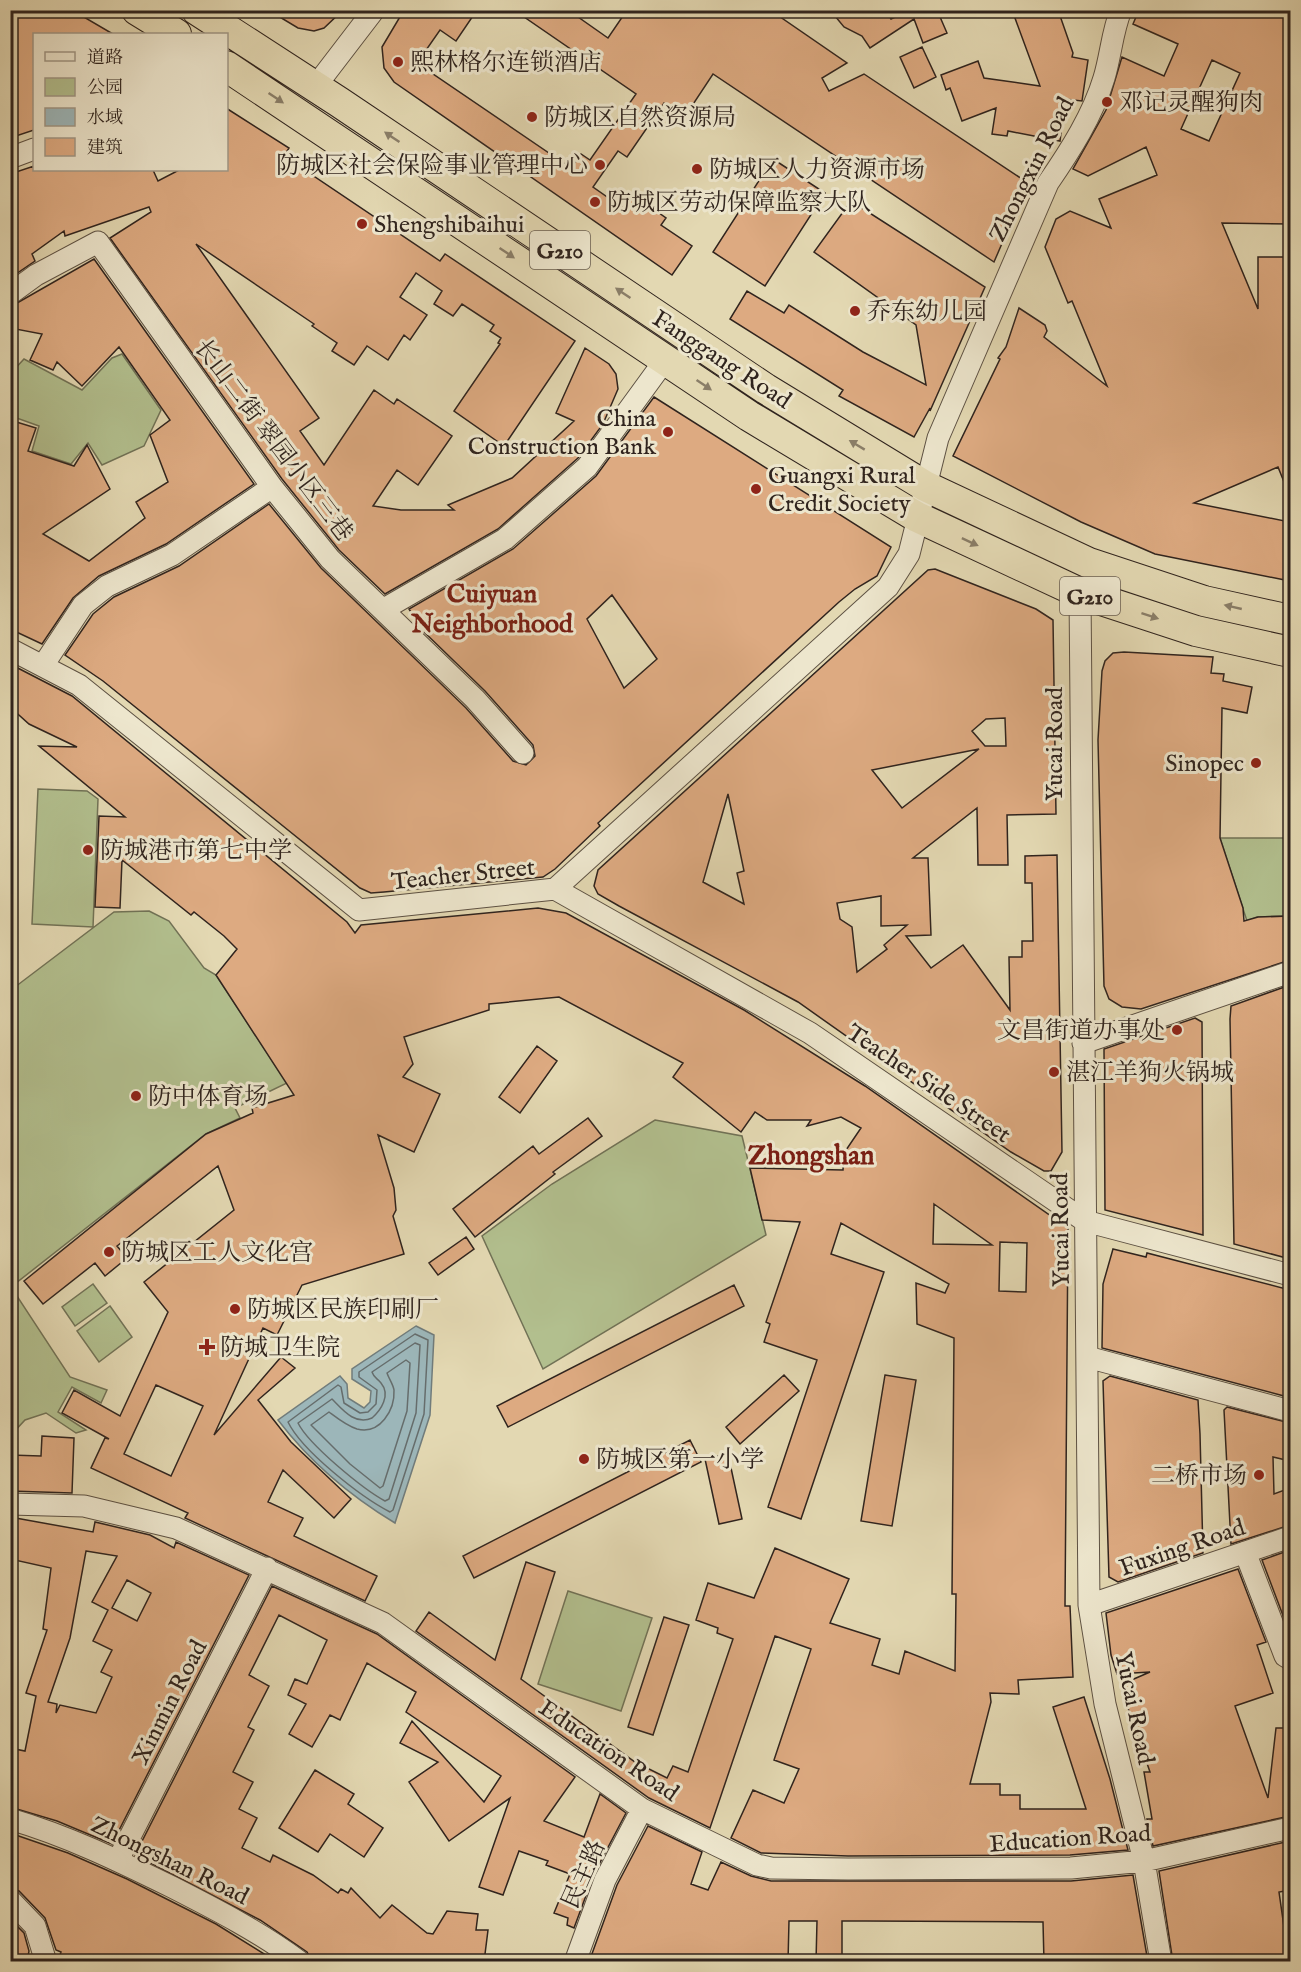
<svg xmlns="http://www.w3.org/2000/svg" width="1301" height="1972" viewBox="0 0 1301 1972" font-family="'IM FELL English','Noto Serif SC',serif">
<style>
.green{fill:#b2bf8e;stroke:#717256;stroke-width:1.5}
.water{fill:#9cb6b9;stroke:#717c7b;stroke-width:1.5}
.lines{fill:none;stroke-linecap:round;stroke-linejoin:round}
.shore{stroke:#666d6c;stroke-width:1.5}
.building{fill:#ddaa81;stroke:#30241e;stroke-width:1.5;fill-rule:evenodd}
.minor-casing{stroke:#5d5143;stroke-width:23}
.highway-casing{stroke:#30241e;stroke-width:32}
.minor{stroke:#ede6cd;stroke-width:21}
.highway{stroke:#e3d8b2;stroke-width:30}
.oneway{fill:#8a7e68}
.poi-dot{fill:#8f2418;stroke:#ede6cd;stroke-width:2}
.labels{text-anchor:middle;stroke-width:6;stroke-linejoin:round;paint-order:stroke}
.shield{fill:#ede6cd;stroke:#695e52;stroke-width:1.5}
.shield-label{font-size:22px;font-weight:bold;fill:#30241e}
.poi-label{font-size:24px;fill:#30241e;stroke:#ede6cd;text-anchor:start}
.street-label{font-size:24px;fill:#30241e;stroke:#ede6cd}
.neighbourhood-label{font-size:26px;font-weight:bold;fill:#7a1f14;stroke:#ede6cd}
.quarter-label{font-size:27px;font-weight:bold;fill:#7a1f14;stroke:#ede6cd}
</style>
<rect width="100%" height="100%" fill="#e3d8b2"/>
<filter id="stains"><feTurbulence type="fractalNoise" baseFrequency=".00333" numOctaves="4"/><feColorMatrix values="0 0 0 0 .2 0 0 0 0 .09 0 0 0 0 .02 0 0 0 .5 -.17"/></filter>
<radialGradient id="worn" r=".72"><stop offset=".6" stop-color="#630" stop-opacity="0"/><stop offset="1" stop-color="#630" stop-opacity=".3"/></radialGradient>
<!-- green -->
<path class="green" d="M122,354L161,410L144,446L102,465L88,443L71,464L32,451L39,426L11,416V373L24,359L82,390L112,358Z
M38,789L87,791L98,799L93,927L32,924Z
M1220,838H1290V916L1257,917L1247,921Z
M149,911L169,921L204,968L216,975L287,1083L235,1108L240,1118L206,1134L11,1287L70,1377L107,1390L101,1403L72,1387L58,1412L86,1430L76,1433L46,1413L25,1420L11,1435V990L114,912Z
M655,1120L742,1136L766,1235L543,1369L482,1236L552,1184Z
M93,1284L107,1303L75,1326L62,1307Z
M110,1306L132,1337L99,1362L77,1331Z
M568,1591L652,1618L621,1711L538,1684Z"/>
<!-- water -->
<path class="water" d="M416,1326L434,1335L430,1415L395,1523C350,1496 310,1462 278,1420L340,1376L347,1384L348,1398L364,1408L370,1402L371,1391L352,1379V1369Z"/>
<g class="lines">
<!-- shore -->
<path class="shore" d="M415,1334L428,1340L424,1414L393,1510L390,1512C361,1497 302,1451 288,1422L338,1385L341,1387L344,1403L360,1413L368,1412L376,1404L377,1390L359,1377V1372Z
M415,1343L420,1345L416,1413L389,1499L385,1501C363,1489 309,1445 298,1423L332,1399C342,1409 355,1426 372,1418C381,1410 391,1395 381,1383C377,1378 374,1378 372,1372Z
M406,1360L410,1363L407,1411L383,1486L380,1488L350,1464L311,1425L329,1412C337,1418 347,1426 357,1429C380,1435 395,1410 394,1390C393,1384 389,1379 387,1373Z"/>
</g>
<!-- building -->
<path class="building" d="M10,10H72L113,34H34V130L10,138Z
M268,10H343L324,28L314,31L298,28Z
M404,10H477L456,41L440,30L417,63L571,168L581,154L590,160L636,94L514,10H568L608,38L627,10H770L847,63L822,78L829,91L864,74L1028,183L994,262L713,74L684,118L664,103L627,157L618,151L593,187L623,208L632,194L666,218L661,225L692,246L672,275L394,82L384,68L382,47Z
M830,10H886L891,19L911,10H937L947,33L923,43L914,19L870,48L862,36L844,27Z
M1012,10H1058L1073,53L1072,57L1088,60L1082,101L1065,99L1060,141L1008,131L1007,136L992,134L996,108L962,121L950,88L946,90L941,75L978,61L984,78L1040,86Z
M1139,10H1290V224L1222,223L1258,309V257H1290V497L1278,467L1194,503L1290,522V581L1155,554L1081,522L953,456L1000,359L998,358L1006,347L1019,308L1045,325L1047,331L1044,337L1107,386L1072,301L1068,303L1045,247L1056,219L1070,211L1111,228L1099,199L1157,175L1146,147L1088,176L1073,169L1106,110L1122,57L1164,76L1178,44L1133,24ZM1212,60L1240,73L1209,141L1181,129Z
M922,47L936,77L914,88L900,57Z
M226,108L289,148L284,156L440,261L445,254L575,341L504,446L454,411L500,344L498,343L501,338L490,331L494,325L462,304L453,316L434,304L442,291L416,273L400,297L427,315L410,340L404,335L388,360L367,346L354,365L332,351L337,343L312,326L314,324L196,244L319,418L300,431L324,465L374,390L394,404L397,399L452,436L418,485L397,470L373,506L401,510H454L448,505L512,478L574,421L556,413L585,348L609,364L616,374L618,389L603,424L578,458L498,529L385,594L339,550L282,479L110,238L151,212L149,207L65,236L64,231L32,254L35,261L10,278V174L34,166V170H153L158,181L179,170H226Z
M773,159L825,193L765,286L713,252Z
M851,201L985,287L930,411V408L914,437L839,396L843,390L730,319L747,291L784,313L789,305L863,352L926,385L916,325L814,252Z
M94,259L254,484L166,544L99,576L73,598L42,644L10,629V420L36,428L28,451L74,466L87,445L110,489L43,534L89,561L145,518L136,502L168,482L150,435L170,420L119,347L82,386L57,362L53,370L30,360L42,334L10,328V307Z
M654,397L891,547L877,576L855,589L839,602L598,823L600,826L555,869L543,877L384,892L371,893L360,888L103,681L65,655L93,614L114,597L179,566L269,504L321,568L466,708L513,761L526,765L535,756L533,745L485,691L420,628L409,609L513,549L596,476ZM612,595L657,659L624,688L587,619Z
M935,569L1036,609L1053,620L1056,814L1007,815L1008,865H978L977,808L913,858H928L931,935L906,936L931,968L963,945L1010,1010L1009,957H1022V941H1033L1032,883H1025V856L1057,855L1062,1152L1051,1171H1044L1011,1152L798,1002L619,906L598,894L594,886L598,870L928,570ZM1005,718L1006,746H985L972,731L986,719ZM979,749L902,808L872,770L918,761ZM728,794L744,871L737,873L744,904L703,882ZM881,896V926L907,925L884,945L887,949L857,972L852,927L840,919L837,903Z
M1124,652L1213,657L1211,673L1224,674L1223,681L1252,687L1247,713L1222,708L1220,838L1243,908L1244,921L1258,917L1290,916V960L1141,1009L1122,1007L1109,999L1104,986L1098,740L1102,671L1105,661L1113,653Z
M10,664L72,696L347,922L355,933L361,925L538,908L566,913L744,1010L865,1086L1068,1228L1065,1606H1070L1073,1677L1018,1680L1019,1694L990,1693L991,1702L970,1784H1000V1795H1020V1809H1086L1053,1707L1084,1697L1110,1779L1128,1850L1070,1855L848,1856L761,1853L731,1838L753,1790L784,1803L799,1769L774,1760L811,1649L775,1636L710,1828L649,1798L416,1631L429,1612L495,1660L526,1562L555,1572L521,1679L635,1762L667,1778L673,1766L688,1772L733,1639L717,1633L718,1628L696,1620L708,1583L754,1598L775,1548L849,1579L830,1623L880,1639L872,1665L899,1674L905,1651L955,1671L956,1594H952L954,1338L917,1324L916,1283L945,1293L949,1284L841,1223L831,1254L884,1272L801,1519L768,1507L817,1360L764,1342L770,1324L766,1322L800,1222L762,1220L750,1168L843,1170L844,1153L861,1128L841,1117L807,1126L811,1120H767L755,1112L741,1132L673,1077L683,1063L559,997L489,1004V1010L404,1037L413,1064L403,1077L440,1094L414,1152L378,1135L394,1188L396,1210L393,1216L404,1254L302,1285L277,1335L263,1328L214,1435L281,1357L295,1368L258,1400L291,1442L351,1499L334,1518L283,1470L268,1502L303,1518L294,1536L377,1576L365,1601L185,1518L188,1513L91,1468L105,1438L109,1439L62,1413L74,1390L120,1416L168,1312L144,1282L234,1210L218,1166L117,1246L127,1258L105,1276L95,1263L43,1304L24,1281L206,1134L253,1113L252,1108L294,1095L216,975L237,949L224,936L194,912L191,915L122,860L120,908L95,907L99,816L125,817L39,746L77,747L29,724L10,707ZM934,1204L992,1245L933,1244ZM1000,1242L1027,1243L1026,1292L999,1291ZM156,1385L203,1406L171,1476L124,1454Z
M1290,985V1259L1234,1244L1230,1019L1231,1006Z
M1195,1018L1202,1022L1203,1235L1105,1210L1104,1049Z
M537,1046L557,1061L520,1113L499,1097Z
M588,1118L602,1136L553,1172L555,1174L475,1237L453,1209L533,1146L539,1154Z
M466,1237L474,1249L438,1275L429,1263Z
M1113,1249L1146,1257L1147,1253L1290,1290V1370L1284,1396L1102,1348L1103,1284Z
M734,1285L744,1306L508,1427L497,1406Z
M784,1375L799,1391L740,1444L726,1427Z
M885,1375L916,1380L892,1526L861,1521Z
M1110,1376L1198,1400L1200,1434L1203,1553L1118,1582L1109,1577L1103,1381Z
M1227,1407L1290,1423V1461L1273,1457L1274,1494L1290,1488V1525L1231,1544L1224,1410Z
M42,1436L74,1438L72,1493L10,1491V1455L41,1456Z
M690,1440L701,1462L474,1578L463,1556Z
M728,1454L742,1519L719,1524L705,1459Z
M10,1517L93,1532L95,1522L150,1535L174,1548L176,1542L249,1575L112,1844L57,1821L10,1807V1748L25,1751L36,1696L26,1693L47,1630L43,1629L51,1568L10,1559ZM86,1551L117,1556L92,1602L108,1610L93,1641L112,1650L101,1672L112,1677L96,1713L60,1705L56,1713L57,1704L48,1702L70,1638ZM127,1580L151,1593L137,1621L112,1608Z
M1290,1550V1634L1262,1560Z
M1238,1569L1266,1642L1257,1645L1273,1693L1235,1706L1268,1798L1276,1728H1290V1816L1153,1846L1147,1819H1152L1144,1772H1150L1120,1685L1150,1672L1117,1674L1111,1655L1106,1613Z
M272,1586L377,1634L575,1777L544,1821L584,1837L600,1794L626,1813L594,1874L574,1928L567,1925L568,1918L554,1913L570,1874L546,1865L548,1861L519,1851L503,1895L479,1887L510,1798L449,1841L409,1782L438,1762L400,1743L412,1721L484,1802L501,1776L406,1712L416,1692L367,1663L340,1720L330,1715L312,1747L289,1734L306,1704L288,1695L295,1679L307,1684L327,1640L279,1615L249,1675L269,1686L248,1727L254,1730L233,1772L253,1782L239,1809L257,1818L242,1848L270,1862L273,1855L313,1875L338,1893L341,1889L348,1893L351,1888L380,1918L392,1905L427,1933L433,1934L447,1911L478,1914L476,1930H488L484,1962H312L307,1952L260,1920L135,1855Z
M664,1617L689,1625L653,1735L628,1727Z
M315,1770L354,1794L348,1804L383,1828L364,1857L330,1834L318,1852L279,1828Z
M648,1826L702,1852L691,1884L708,1890L721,1862L751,1876L771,1881H1071L1133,1875L1148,1962H1044L1043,1922L866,1921H842V1962H816L817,1921H789L788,1962H589L617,1885Z
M10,1833L68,1853L127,1879L216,1924L277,1962H58L61,1952L56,1950L45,1918L19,1891L10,1888Z
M1290,1841V1890L1279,1892L1289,1962H1173L1159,1871Z
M10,1919L24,1933L29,1951L27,1962H10Z"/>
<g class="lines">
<!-- minor casing -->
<g class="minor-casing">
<path id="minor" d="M315,87L374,10
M10,158L34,149
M10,294L36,275L98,242L272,487L330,559L475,699L523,753
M1080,593L1089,1605L1105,1704L1144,1861L1161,1962
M384,609L505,539L587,467L665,360
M10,649L79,685L359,910L555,889L888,587L909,554L938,438L1048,183C1070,151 1093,115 1104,78C1111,55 1112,32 1121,10
M44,664L83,605L107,586L172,555L272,487
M555,889L810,1033L1085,1221L1290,1275
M1083,1043L1290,972
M1087,1357L1290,1411
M10,1504L84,1506L176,1528L383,1623L642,1809L757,1865L771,1868L848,1869L1071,1868L1144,1861L1290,1828
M1245,1552L1285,1656L1290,1659
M1089,1605L1290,1537
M10,1819C68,1836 119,1861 172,1887C217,1910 260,1932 300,1962
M118,1860L267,1568
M10,1900L35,1926L46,1962
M575,1962L605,1880L642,1809"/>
</g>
<!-- highway casing -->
<g class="highway-casing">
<path id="highway" d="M137,10L176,34
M197,10L339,102L766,389L925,486L1089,563L1204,601L1290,620
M226,66L749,416L917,517L1080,593L1196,631L1290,652"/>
</g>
<!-- minor -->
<use href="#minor" class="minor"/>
<!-- highway -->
<use href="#highway" class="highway"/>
</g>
<!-- one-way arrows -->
<defs><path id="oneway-solid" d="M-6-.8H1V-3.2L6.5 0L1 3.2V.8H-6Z" transform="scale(1.5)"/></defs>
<g class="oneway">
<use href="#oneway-solid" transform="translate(276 98) rotate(34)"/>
<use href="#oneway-solid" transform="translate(392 137) rotate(-146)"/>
<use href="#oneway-solid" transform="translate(507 253) rotate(34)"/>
<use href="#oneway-solid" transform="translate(623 293) rotate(-146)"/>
<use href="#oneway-solid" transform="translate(704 385) rotate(34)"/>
<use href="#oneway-solid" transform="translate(857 445) rotate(-149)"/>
<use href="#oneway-solid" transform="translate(970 542) rotate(25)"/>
<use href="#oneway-solid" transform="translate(1233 607) rotate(-167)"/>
<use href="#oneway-solid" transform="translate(1150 616) rotate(18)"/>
</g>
<!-- markers -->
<g class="poi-dot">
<circle cx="398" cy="62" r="6"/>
<circle cx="1107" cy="102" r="6"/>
<circle cx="532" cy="117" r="6"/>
<circle cx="600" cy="165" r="6"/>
<circle cx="697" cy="169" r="6"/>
<circle cx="595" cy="202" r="6"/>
<circle cx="362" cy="224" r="6"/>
<circle cx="855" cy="311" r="6"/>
<circle cx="668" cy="432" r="6"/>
<circle cx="756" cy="489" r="6"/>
<circle cx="1256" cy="763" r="6"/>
<circle cx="88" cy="850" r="6"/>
<circle cx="1177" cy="1030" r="6"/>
<circle cx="1054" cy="1072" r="6"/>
<circle cx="136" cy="1096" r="6"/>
<circle cx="109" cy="1252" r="6"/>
<circle cx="235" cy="1309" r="6"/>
<path d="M204 1338h6v6h6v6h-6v6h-6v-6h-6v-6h6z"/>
<circle cx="584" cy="1459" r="6"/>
<circle cx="1259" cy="1475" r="6"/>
</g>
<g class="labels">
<!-- shield labels -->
<g class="shield">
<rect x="530" y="231" width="60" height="38" rx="4.5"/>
<rect x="1060" y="577" width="60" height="38" rx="4.5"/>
</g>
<g class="shield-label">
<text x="560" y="258">G210</text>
<text x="1090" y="604">G210</text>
</g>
<!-- poi labels -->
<g class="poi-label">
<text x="410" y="70">熙林格尔连锁酒店</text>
<text x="1119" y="110">邓记灵醒狗肉</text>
<text x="544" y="125">防城区自然资源局</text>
<text x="588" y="173" text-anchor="end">防城区社会保险事业管理中心</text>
<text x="709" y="177">防城区人力资源市场</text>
<text x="607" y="210">防城区劳动保障监察大队</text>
<text x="374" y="232">Shengshibaihui</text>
<text x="867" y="319">乔东幼儿园</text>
<text x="656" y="426" text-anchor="end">China<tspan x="656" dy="28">Construction Bank</tspan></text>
<text x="768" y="483">Guangxi Rural<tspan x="768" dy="28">Credit Society</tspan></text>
<text x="1244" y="771" text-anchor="end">Sinopec</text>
<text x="100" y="858">防城港市第七中学</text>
<text x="1165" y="1038" text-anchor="end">文昌街道办事处</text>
<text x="1066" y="1080">湛江羊狗火锅城</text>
<text x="148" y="1104">防中体育场</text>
<text x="121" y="1260">防城区工人文化宫</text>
<text x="247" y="1317">防城区民族印刷厂</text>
<text x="220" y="1355">防城卫生院</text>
<text x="596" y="1467">防城区第一小学</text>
<text x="1247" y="1483" text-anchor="end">二桥市场</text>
</g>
<!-- street labels -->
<g class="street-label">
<text transform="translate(1031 169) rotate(-63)" y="8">Zhongxin Road</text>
<text transform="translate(722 359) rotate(33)" y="8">Fanggang Road</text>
<text transform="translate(274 440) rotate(53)" y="8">长山二街 翠园小区三巷</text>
<text transform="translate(1054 744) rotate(-90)" y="8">Yucai Road</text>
<text transform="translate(463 874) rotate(-6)" y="8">Teacher Street</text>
<text transform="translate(929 1083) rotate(34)" y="8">Teacher Side Street</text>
<text transform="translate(1060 1230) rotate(-91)" y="8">Yucai Road</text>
<text transform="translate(1182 1547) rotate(-19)" y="8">Fuxing Road</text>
<text transform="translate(169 1702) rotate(-63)" y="8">Xinmin Road</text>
<text transform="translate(1135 1708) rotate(78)" y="8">Yucai Road</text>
<text transform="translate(609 1750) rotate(34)" y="8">Education Road</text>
<text transform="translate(1070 1838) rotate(-4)" y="8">Education Road</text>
<text transform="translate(170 1860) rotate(26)" y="8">Zhongshan Road</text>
<text transform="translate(583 1874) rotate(-66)" y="8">民主路</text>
</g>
<!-- neighbourhood labels -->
<g class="neighbourhood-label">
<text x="492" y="602">Cuiyuan<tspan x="492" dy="30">Neighborhood</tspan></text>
</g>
<!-- quarter labels -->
<g class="quarter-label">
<text x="811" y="1164">Zhongshan</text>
</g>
</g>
<!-- margin -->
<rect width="1301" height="1972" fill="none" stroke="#e3d8b2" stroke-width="36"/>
<rect x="12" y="12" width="1277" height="1948" fill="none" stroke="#30241e" stroke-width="3"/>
<rect x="18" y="18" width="1265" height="1936" fill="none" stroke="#30241e" stroke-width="1.5"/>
<!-- legend -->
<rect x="33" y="33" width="195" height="138" fill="#ede6cd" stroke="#a19887" stroke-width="1.5"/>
<rect x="45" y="52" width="30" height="9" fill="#ede6cd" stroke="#a19887" stroke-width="1.5"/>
<text x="87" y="63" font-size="18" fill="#30241e">道路</text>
<rect x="45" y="78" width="30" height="18" fill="#b2bf8e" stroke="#a19887" stroke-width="1.5"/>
<text x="87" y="93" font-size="18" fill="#30241e">公园</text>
<rect x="45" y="108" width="30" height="18" fill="#9cb6b9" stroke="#a19887" stroke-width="1.5"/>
<text x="87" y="123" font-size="18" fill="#30241e">水域</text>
<rect x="45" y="138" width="30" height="18" fill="#ddaa81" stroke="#a19887" stroke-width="1.5"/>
<text x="87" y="153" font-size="18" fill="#30241e">建筑</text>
<rect width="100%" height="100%" filter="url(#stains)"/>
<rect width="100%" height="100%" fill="url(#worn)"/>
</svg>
